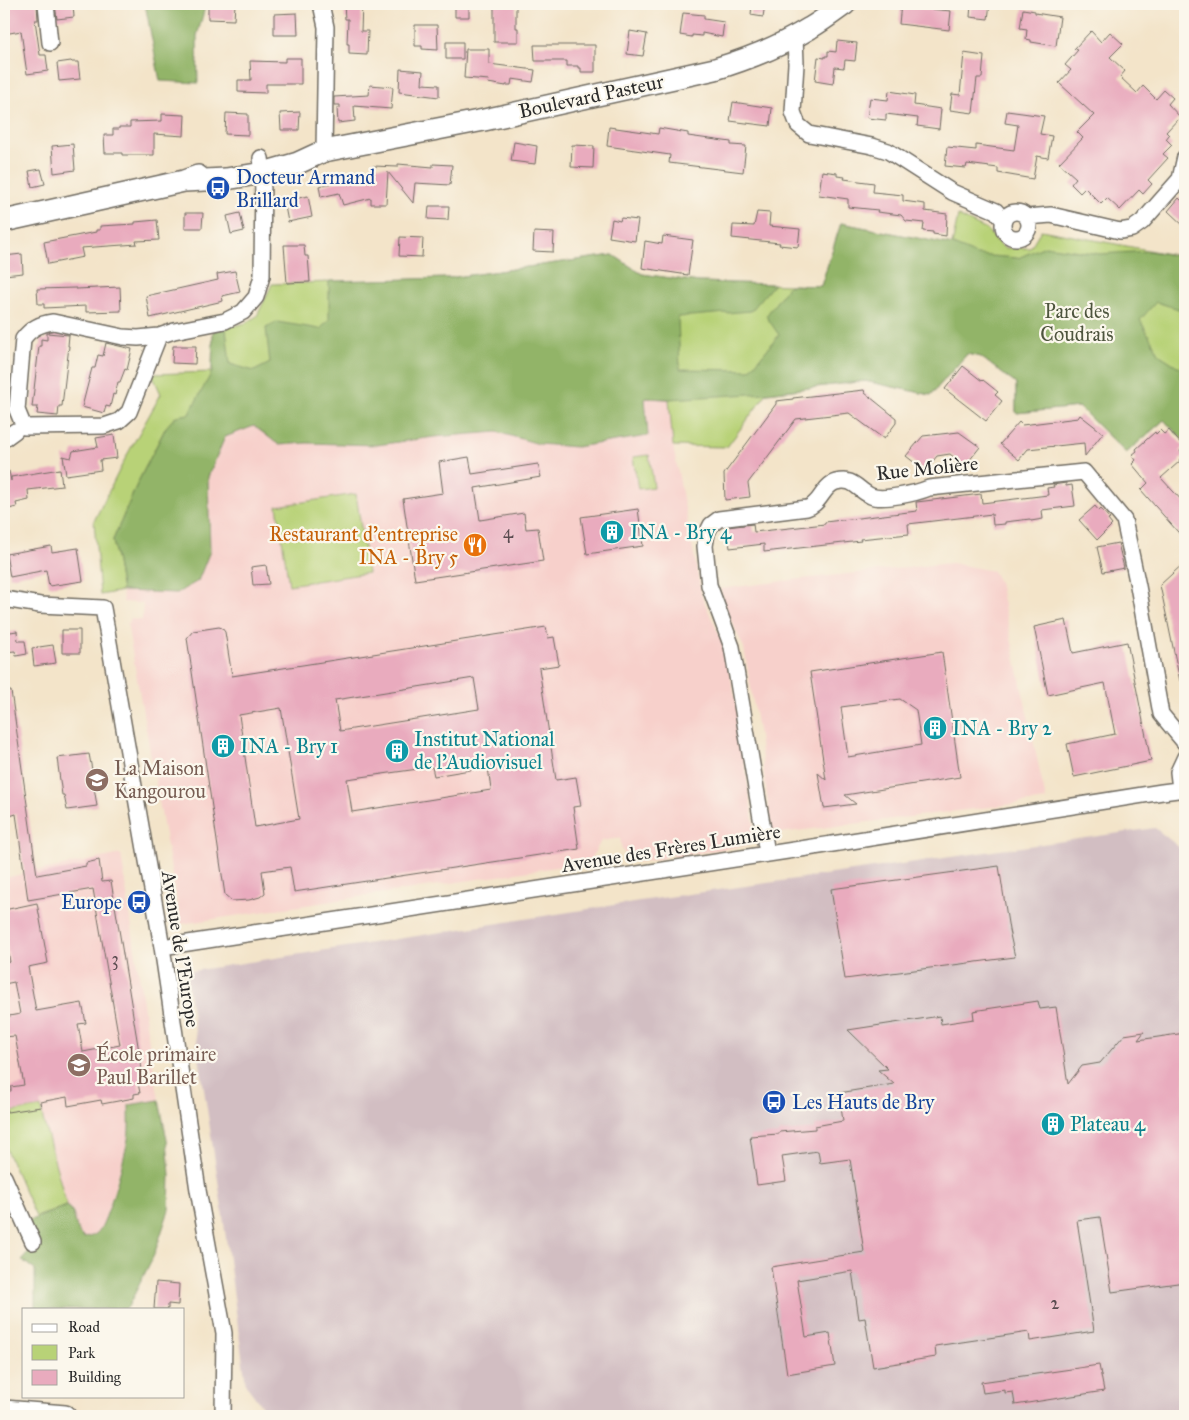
<svg xmlns="http://www.w3.org/2000/svg" width="1189" height="1420" viewBox="0 0 1189 1420" font-family="'IM FELL Great Primer',serif">
<style>
.built{fill:#f7d0cb}
.industrial{fill:#d2bec2}
.green{fill:#b8d277;stroke:#727e51}
.forest{fill:#92b468;stroke:#5e704a}
.building{fill:#e9abbe;fill-rule:evenodd}
.lines{fill:none;stroke-linecap:round;stroke-linejoin:round}
.minor-casing{stroke:#716c62;stroke-width:18}
.secondary-casing{stroke:#716c62;stroke-width:24}
.minor{stroke:#fff;stroke-width:15}
.secondary{stroke:#fff;stroke-width:21}
.labels{text-anchor:middle;stroke-width:4.5;stroke-linejoin:round;paint-order:stroke}
.number-label{font-size:18px;fill:#5a4b50}
.street-label{font-size:20px;fill:#2b2b2b;stroke:#fbf7ec}
.transit-label{font-size:20px;fill:#164399;stroke:#fbf7ec;text-anchor:start}
.park-label{font-size:20px;fill:#4e553e;stroke:#fbf7ec}
.culture-label{font-size:20px;fill:#0d838f;stroke:#fbf7ec;text-anchor:start}
.food-label{font-size:20px;fill:#c56008;stroke:#fbf7ec;text-anchor:end}
.education-label{font-size:20px;fill:#785e54;stroke:#fbf7ec;text-anchor:start}
</style>
<rect width="100%" height="100%" fill="#fbf7ec"/>
<filter id="ink" filterUnits="userSpaceOnUse"><feTurbulence type="fractalNoise" baseFrequency=".02" numOctaves="2"/><feDisplacementMap in="SourceGraphic" scale="10" xChannelSelector="R" yChannelSelector="G"/><feConvolveMatrix kernelMatrix="1 2 1 2 8 2 1 2 1" color-interpolation-filters="sRGB"/></filter>
<filter id="wash" filterUnits="userSpaceOnUse"><feTurbulence type="fractalNoise" baseFrequency=".0096" numOctaves="4" result="noise"/><feDisplacementMap in="SourceGraphic" scale="20" xChannelSelector="R" yChannelSelector="G"/><feGaussianBlur stdDeviation="1.12" result="paint"/><feColorMatrix in="noise" values="0 0 0 0 0 0 0 0 0 0 0 0 0 0 0 0 0 1.4 0 .05"/><feComposite in="paint" operator="in"/></filter>
<g filter="url(#wash)">
<rect width="100%" height="100%" fill="#f3e4c9"/>
<!-- built -->
<path class="built" d="M381,381L669,399L673,446L702,597L724,645L735,698L754,827V837L752,842L747,845L674,857L673,853L665,855V858L638,862L631,857L629,859L622,850L620,838L601,841L589,862L181,924L127,623H130L129,619L142,620L143,603L123,602L122,591L166,427Z
M951,563L993,571L999,582L1046,800L772,834L759,736L744,648L727,612L720,589L792,580Z
M121,854L147,1030L159,1100L129,1106L130,1126L127,1145L107,1212L102,1226L97,1233L90,1237L84,1238L78,1232L72,1210L67,1206L43,1119L41,1107L4,1113V878Z"/>
<!-- industrial -->
<path class="industrial" d="M1155,828L1185,852V1416H279L263,1408L246,1385L219,1187L186,972L640,901Z"/>
<!-- green -->
<path class="green" d="M958,216L987,230L1004,248H1030L1041,230L1185,257V442L1164,420L1126,453L1079,407L1016,413V384L981,357L967,354L931,395L865,381L767,393L727,447L673,446L669,399L480,392L381,381L176,417L166,427L138,482L113,540L122,591L100,595L94,521L127,455L161,394L152,374L212,372L213,331L246,323L257,316L272,284L449,278L613,255L642,274L699,282L821,286L841,223L952,245Z
M649,455L654,487L638,489L633,457Z
M356,494L368,573L289,585L277,506Z
M41,1107L43,1119L67,1206L36,1217L4,1145V1113Z"/>
<!-- forest -->
<path class="forest" d="M145,4H206L197,36L198,83L160,81Z
M841,223L953,245L977,255L1018,258L1045,246L1100,254L1149,251L1185,257V311L1156,302L1140,320L1160,355L1185,371V442L1164,420L1126,453L1079,407L1016,413V384L981,357L967,354L931,395L865,381L767,393L669,399L645,398L648,436L576,447L539,444L497,432L434,437L377,445L307,443L279,445L254,426L225,437L208,477L210,551L198,581L177,593L122,591L113,540L138,482L166,427L176,416L189,414L212,372L213,331L226,328L230,364L254,371L270,363L266,328L277,322L320,329L329,320V281L449,278L613,255L642,274L699,282L774,284L751,311L678,317L680,369L750,370L779,335L766,316L789,285L821,286Z
M159,1100L167,1140L170,1175L169,1210L154,1255L128,1307L126,1309H35V1270L22,1260L38,1242L28,1221L67,1206C78,1214 73,1230 84,1238C89,1237 94,1236 98,1232C107,1223 124,1159 127,1144C130,1131 129,1119 129,1105Z"/>
<g id="blocks">
<!-- building -->
<path class="building" d="M4,4H37L38,20H35L40,55H46L48,71L27,74L21,31L4,34Z
M55,4H73L74,17L57,19Z
M208,4H235L234,20L208,19Z
M344,4H362L361,31H368L367,55L349,54V44H347L348,19H345Z
M455,4H469V17H455Z
M494,4H516V28H518V42H494Z
M752,4H765L763,17L751,15Z
M901,4L919,6V8L951,11L949,30L899,24Z
M971,4H990L988,19L970,17Z
M1023,9L1035,11V13L1060,17L1056,46L1031,42V40L1026,39L1027,29L1020,28Z
M297,13L298,35H274V14Z
M683,13L704,15V19L724,22L722,37L702,33V36L692,35V37L680,35Z
M415,25H437L438,50L422,49V46H415Z
M630,31L647,34L643,56L627,54Z
M1091,31L1101,42L1110,32L1123,44L1110,57L1125,71L1120,77L1137,93L1143,86L1156,99L1164,90L1173,98L1168,104L1180,117L1166,132L1169,135L1166,139L1172,145L1163,154L1168,158L1148,180L1152,184L1143,194L1139,190L1120,210L1107,198L1101,204L1085,188L1080,193L1071,184L1076,178L1059,163L1083,138L1077,132L1094,115L1059,83L1071,70L1065,65L1078,50L1074,49Z
M837,41L857,43L855,61L845,60L844,68L835,67L833,84L815,81L818,57L825,58V56H828V51L836,52Z
M446,42H463V59H446Z
M534,45H595V72H581V68H578V66H567V61H535Z
M466,49H489V64L535,70L533,82L512,79L511,85H506V86L488,83L489,80L464,78Z
M964,53L984,56L982,78H977L973,113L950,110L952,94L960,95Z
M285,58H301V84H266V93L238,92V80H251L250,61L285,62Z
M71,61L72,62H78L80,79L59,81L57,63Z
M400,69L423,71L422,84L439,85V97L399,92Z
M370,85L393,87L391,109L354,106L355,121L338,123L337,108H340V105H334V97L369,95Z
M889,91L915,95L914,105L941,109L939,129L917,126L918,118L886,114V120L867,118L870,98L888,100Z
M733,102L772,108L770,126L730,121Z
M1007,111L1044,116L1040,134L1052,136L1048,158L1037,156L1033,179L998,173V168L967,164L966,168L945,166L947,147L976,150V145L1014,150L1018,125L1005,123Z
M300,112L299,130H281L280,113Z
M226,113L248,114V135L225,134Z
M162,114L185,115L184,136L154,134V155H122V153H105L104,135H113V129H119V127H130V122L162,121Z
M609,127L658,134L659,128L688,133V136L731,142V145L746,146L743,172L669,163L670,155L607,146Z
M514,142L537,146L535,164L511,161Z
M73,144L75,170L54,173L52,146Z
M572,145L594,146L593,168L571,167Z
M398,164L433,167V164L452,165L450,185L415,183L413,203L388,172L386,204H371V198L343,205L339,193L321,197L319,186L373,173V166L398,167Z
M41,169L45,184L32,187L29,171Z
M822,171L837,173V176L845,177L844,179L874,183L873,192L903,195V201L925,204V211L947,214L946,236L933,234V232L923,231L924,223L906,221L901,215L877,212L878,210L848,207V199L819,195Z
M308,196L312,217L288,222L284,201Z
M1179,198L1185,204V227L1168,211Z
M429,206H449L448,220L428,219Z
M757,212L770,213L769,226L800,229L798,247L779,245L780,243L732,238L733,225L754,226Z
M185,213H203L202,228H185Z
M240,213L244,231L231,234L227,216Z
M621,218L638,220L635,241L609,237L612,219L620,221Z
M157,220L159,240L136,241L137,244L81,248L83,257L48,264L44,242L96,232V230H100V226L135,224V222Z
M534,232L554,233L553,252L533,251Z
M663,236L693,240L688,275L642,268L645,241L662,244Z
M400,237L423,238L422,257L399,256Z
M284,245H304L305,256H308L310,282L287,283Z
M22,254L23,273L4,275V256Z
M235,271L240,292L222,296L223,301L150,318L146,296L218,280L217,274Z
M120,287L121,311L86,312V306L44,308V304H38L37,289L76,288V289Z
M47,333L69,335L68,346H69L62,406H59L58,416L37,414L38,407H32L39,346H41V339L47,340Z
M106,343L132,349L127,370L125,369L120,382H118L115,395L113,394L110,407L106,406L104,413L82,407L92,368H95L98,355L103,356Z
M173,346H196L195,364L172,363Z
M963,366L982,381L983,380L998,392L995,395L1002,401L986,421L945,389Z
M864,390L865,393L896,418V423L884,439L849,413L796,419L748,483L750,497L725,500L724,474L776,404V401L793,399V398Z
M1080,415L1103,433L1085,456L1084,443L1028,449L1019,460L1000,444L1019,422L1022,425L1078,418Z
M1160,430L1164,434L1169,430L1184,447L1180,451L1184,456L1179,460L1180,461L1161,478L1185,504V540L1141,490L1148,483L1132,464L1136,460L1132,455L1137,451L1136,449L1155,432L1156,434Z
M959,432L980,447L965,466L950,454L937,456L925,471L906,456L923,436Z
M114,435L117,458L100,460L101,470L66,475L63,456L71,458L73,451L98,447L96,438Z
M469,457L472,474L538,464L541,477L475,488L480,520L524,513L526,529L538,528L543,561L415,580L403,499L443,493L439,462Z
M60,469L62,486L28,490L29,500L16,503L17,507L4,510V472L9,471L11,481V477Z
M1066,483V486L1072,485L1075,506L1042,510L1043,519L1031,521L1030,519L1005,522V524L993,525L992,514L908,524L909,534L860,539L861,541L764,552V544L730,548L727,527L753,524L754,532L825,524V522L917,511L916,502H917L981,494L982,503L1048,495L1047,488L1054,487L1053,485Z
M1095,506L1099,511L1101,509L1110,519L1108,520L1112,525L1097,540L1079,520Z
M638,509L643,546L587,554L581,517Z
M1118,543L1124,568L1103,572L1097,547Z
M51,546L52,552L78,548L83,581L49,586L46,570L10,577L6,554Z
M1185,562V681H1180L1160,585Z
M266,565L269,584L253,585L251,567Z
M1066,620L1073,653L1127,642L1151,761L1074,777L1067,744L1115,734L1105,683L1048,695L1034,627Z
M219,627L222,628L225,632L232,676L546,627L548,638L554,637L559,665L539,668L556,780L576,777L581,806L573,807L579,849L294,892L290,867L262,871L265,893L260,897L249,900L232,901L225,895L187,638L193,631ZM474,678L479,709L340,731L335,700ZM281,708L299,819L255,827L239,715ZM432,767L434,776L488,767L491,790L352,812L347,779Z
M62,630H80V653H62Z
M17,631L18,641H25L27,654L16,656L15,651L4,652V633Z
M53,645L56,663L34,666L32,648Z
M942,652L960,777L845,795L856,804L824,808L818,773L826,780L810,672ZM900,699L916,710L921,745L848,757L841,707Z
M4,691H11L37,875L86,866V863L99,860L102,882L111,881L144,1082L138,1083L140,1093L134,1094V1098L102,1104L101,1100L68,1106L67,1097L40,1102L41,1107L7,1112L4,1092L11,1091V1087L24,1085L15,1036L4,1037V1017L20,1014L14,982L4,984V963L10,962L5,934H4V910L37,903L48,963L28,967L36,1011L82,1003L86,1023L78,1024L83,1052L120,1045L93,889L28,900L16,814L4,818V757L7,756L4,730Z
M89,754L93,775L95,774L96,786L94,787L97,806L67,810L64,795H62L57,758Z
M999,866L1009,930L1015,957L845,979L831,889Z
M1038,1001L1040,1009L1056,1007L1068,1084L1082,1066L1100,1063L1124,1035L1144,1032L1138,1040L1185,1033V1282L1112,1292L1100,1217L1077,1220L1094,1331L1030,1341L1029,1332L935,1346L936,1357L873,1367L865,1318L859,1319L852,1271L797,1280L806,1337L830,1333L835,1366L787,1374L771,1267L864,1252L850,1159L820,1163L818,1151L782,1156L786,1181L757,1185L750,1136L779,1134V1132L815,1129V1126L843,1121L839,1093L894,1084L878,1070L888,1069L848,1030L940,1016L941,1024L974,1019L973,1011Z
M156,1282L179,1284L178,1305L168,1304V1309H154Z
M1099,1365L1104,1391L1015,1405L1013,1392L1005,1393V1390L983,1393L981,1382Z"/>
</g>
</g>
<g filter="url(#ink)">
<use href="#blocks" fill-opacity="0" stroke="#716c62" stroke-width="1"/>
<g class="lines">
<!-- minor casing -->
<g class="minor-casing">
<path id="minor" d="M46,4L50,43
M321,4L326,27L324,151
M795,36L796,64L793,112L798,125L809,134L872,146L888,151L952,192L996,211L1004,221
M1003 225a13 13 0 1 1 26 0a13 13 0 1 1-26 0Z
M1027,217L1051,215L1120,231L1132,229L1142,222L1180,179L1185,157
M159,336L129,412L119,421L104,426L24,427L17,410L23,339C31,328 40,324 53,322L123,337L138,338L159,336L174,331L225,321L243,312L256,297L262,276L263,173L261,158
M4,439L15,431
M4,599L40,605L103,608L162,947L198,1190L224,1333L223,1416
M1180,789L1178,772L1185,757
M767,853L732,647L709,585L705,546L707,533L711,525L719,519L807,508C810,507 812,506 814,504C822,498 825,485 836,482C854,477 857,490 871,496C882,501 917,493 929,488L1084,472L1124,520L1138,586L1161,714L1185,743
M162,947L807,848L1162,792L1185,789
M4,1177L33,1242"/>
</g>
<!-- secondary casing -->
<g class="secondary-casing">
<path id="secondary" d="M184,181L226,179L263,173L298,163L324,151L484,120L715,69C748,59 781,46 810,28C822,21 834,12 845,4
M4,221L184,181L198,176
M4,1411L65,1416"/>
</g>
<!-- minor -->
<use href="#minor" class="minor"/>
<!-- secondary -->
<use href="#secondary" class="secondary"/>
</g>
</g>
<!-- icons -->
<defs>
<g id="bus-disc" transform="scale(1.25)"><circle r="9.5" fill="#1a4fb4" stroke="#fbf7ec"/><path d="M-5-6H5V4H4V6H2V4H-2V6H-4V4H-5ZM-3.5-4V0h7V-4ZM-3.5 1.2v1.5H-2V1.2ZM2 1.2v1.5H3.5V1.2Z" fill="#fff"/></g>
<g id="building-disc" transform="scale(1.25)"><circle r="9.5" fill="#0f9aa8" stroke="#fbf7ec"/><path d="M-4-6H4V6H1V3H-1V6H-4ZM-2.5-4.3h1.7v1.8h-1.7ZM.8-4.3h1.7v1.8H.8ZM-2.5-1h1.7V.8h-1.7ZM.8-1h1.7V.8H.8Z" fill="#fff"/></g>
<g id="restaurant-disc" transform="scale(1.25)"><circle r="9.5" fill="#e8710a" stroke="#fbf7ec"/><path d="M-5-6h1v4h1v-4h1v4h1v-4h1v5L-1.5 .5V6h-2V.5L-5-1ZM5-6V6H3V1.5H1.5Q1.5-4 5-6Z" fill="#fff"/></g>
<g id="school-disc" transform="scale(1.25)"><circle r="9.5" fill="#8d6e63" stroke="#fbf7ec"/><path d="M0-5L7-2L0 1L-7-2ZM-4 1L0 2.5L4 1V4Q0 6-4 4Z" fill="#fff"/></g>
</defs>
<g fill-rule="evenodd">
<use href="#bus-disc" x="218" y="188"/>
<use href="#building-disc" x="612" y="532"/>
<use href="#restaurant-disc" x="475" y="545"/>
<use href="#building-disc" x="935" y="728"/>
<use href="#building-disc" x="223" y="746"/>
<use href="#building-disc" x="397" y="751"/>
<use href="#school-disc" x="97" y="780"/>
<use href="#bus-disc" x="139" y="902"/>
<use href="#school-disc" x="79" y="1065"/>
<use href="#bus-disc" x="774" y="1102"/>
<use href="#building-disc" x="1053" y="1124"/>
</g>
<g class="labels">
<!-- number labels -->
<g class="number-label">
<text x="508" y="538">4</text>
<text x="115" y="965">3</text>
<text x="1055" y="1309">2</text>
</g>
<!-- street labels -->
<g class="street-label">
<text transform="translate(591 96) rotate(-12)" y="7">Boulevard Pasteur</text>
<text transform="translate(927 468) rotate(-6)" y="7">Rue Molière</text>
<text transform="translate(671 848) rotate(-9)" y="7">Avenue des Frères Lumière</text>
<text transform="translate(181 949) rotate(81)" y="7">Avenue de l'Europe</text>
</g>
<!-- transit labels -->
<g class="transit-label">
<text x="236" y="184">Docteur Armand<tspan x="236" dy="23">Brillard</tspan></text>
<text x="122" y="909" text-anchor="end">Europe</text>
<text x="792" y="1109">Les Hauts de Bry</text>
</g>
<!-- park labels -->
<g class="park-label">
<text x="1077" y="318">Parc des<tspan x="1077" dy="23">Coudrais</tspan></text>
</g>
<!-- culture labels -->
<g class="culture-label">
<text x="630" y="539">INA - Bry 4</text>
<text x="952" y="735">INA - Bry 2</text>
<text x="414" y="746">Institut National<tspan x="414" dy="23">de l'Audiovisuel</tspan></text>
<text x="240" y="753">INA - Bry 1</text>
<text x="1070" y="1131">Plateau 4</text>
</g>
<!-- food labels -->
<g class="food-label">
<text x="458" y="541">Restaurant d'entreprise<tspan x="458" dy="23">INA - Bry 5</tspan></text>
</g>
<!-- education labels -->
<g class="education-label">
<text x="114" y="775">La Maison<tspan x="114" dy="23">Kangourou</tspan></text>
<text x="96" y="1061">École primaire<tspan x="96" dy="23">Paul Barillet</tspan></text>
</g>
</g>
<!-- margin -->
<rect width="1189" height="1420" fill="none" stroke="#fbf7ec" stroke-width="20"/>
<!-- legend -->
<rect x="22" y="1308" width="162" height="90" fill="#fbf7ec" stroke="#a8a59f"/>
<rect x="32" y="1324" width="25" height="8" fill="#ffffff" stroke="#a8a59f"/>
<text x="68" y="1332" font-size="15" fill="#2b2b2b">Road</text>
<rect x="32" y="1345" width="25" height="15" fill="#b8d277" stroke="#a8a59f"/>
<text x="68" y="1358" font-size="15" fill="#2b2b2b">Park</text>
<rect x="32" y="1370" width="25" height="15" fill="#e9abbe" stroke="#a8a59f"/>
<text x="68" y="1382" font-size="15" fill="#2b2b2b">Building</text>
</svg>
